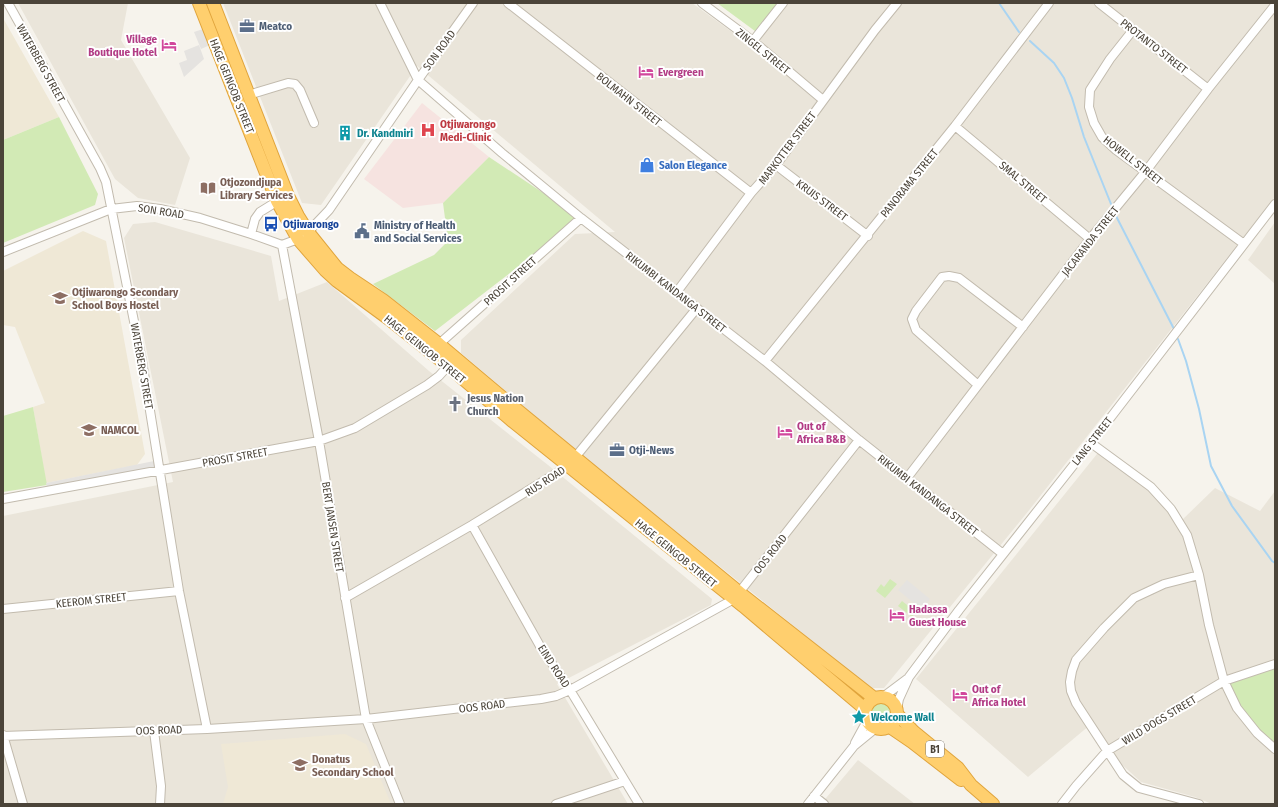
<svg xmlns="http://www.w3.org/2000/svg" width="1278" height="807" viewBox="0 0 1278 807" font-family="'Fira Sans Condensed',sans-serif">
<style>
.residential{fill:#eae5da}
.education{fill:#efe8d6}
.medical{fill:#f6e3e0}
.green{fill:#d2eab5}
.parking{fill:#e5e3e0}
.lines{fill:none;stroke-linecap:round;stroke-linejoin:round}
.stream{stroke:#a9d4f2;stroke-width:2}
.minor-casing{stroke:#c2bbae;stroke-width:10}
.highway-casing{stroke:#e0a43c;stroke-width:14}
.minor{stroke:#fff;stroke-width:8}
.highway{stroke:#ffcf6e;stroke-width:12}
.labels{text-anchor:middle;stroke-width:4;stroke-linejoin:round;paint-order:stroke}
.shield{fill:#fff;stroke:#817c74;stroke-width:1}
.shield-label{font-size:10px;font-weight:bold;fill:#4b4439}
.service-label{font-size:11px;font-weight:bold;fill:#4e5e75;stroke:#fff;text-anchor:start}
.hotel-label{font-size:11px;font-weight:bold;fill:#b23c85;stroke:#fff;text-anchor:start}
.street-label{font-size:11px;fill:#4b4439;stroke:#fff}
.health-label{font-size:11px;font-weight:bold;fill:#be3a42;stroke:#fff;text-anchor:start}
.culture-label{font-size:11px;font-weight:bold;fill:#0d838f;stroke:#fff;text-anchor:start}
.shop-label{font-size:11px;font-weight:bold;fill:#366cbe;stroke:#fff;text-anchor:start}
.education-label{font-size:11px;font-weight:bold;fill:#785e54;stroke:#fff;text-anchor:start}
.transit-label{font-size:11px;font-weight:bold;fill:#164399;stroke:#fff;text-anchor:start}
.worship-label{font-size:11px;font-weight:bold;fill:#5b616d;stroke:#fff;text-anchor:start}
</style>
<rect width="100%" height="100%" fill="#f6f3ec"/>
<!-- residential -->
<path class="residential" d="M18,3H128L121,40L190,158L175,205L138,198L115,179Z
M223,3H692L750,45L783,3H1275V197L1030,509L884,688H871L571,447L461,353V340L575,234L615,232L417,66L321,205L302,203Z
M155,222L271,256L279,301L327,282L429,371L548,465L712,599L711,605L557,684L628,804H3V516L173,482L124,238L133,224Z
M1275,222V284L1248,260Z
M1101,449L1151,487L1180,522L1215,488L1260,511L1275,491V804H1212L1195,797L1141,782L1107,751L1090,725L1028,777L916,679Z
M858,760L915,804H821Z"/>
<!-- education -->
<path class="education" d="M3,18L59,117L3,140Z
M83,231L106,241L145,454L137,465L46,483L33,407L45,403L15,327L3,325V271Z
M345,734L366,744L391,804H223L228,787L221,744Z"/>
<!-- medical -->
<path class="medical" d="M422,103L489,157L443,203L403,208L364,179Z"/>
<!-- green -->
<path class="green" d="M717,3H783L759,34Z
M59,117L98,194L95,205L3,243V140Z
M489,157L581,218L435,331L373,284L434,255L448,241L443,203Z
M33,407L47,485L3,492V416Z
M890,579L897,584L885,598L876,591L881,584L884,587Z
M902,601L916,612L912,617L898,606Z
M1275,664V749L1257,733L1224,681Z
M872 712a9 9 0 1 1 18 0a9 9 0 1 1-18 0Z"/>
<!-- parking -->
<path class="parking" d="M203,29L210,45L201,49L194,32Z
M199,45L204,59L184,77L179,63L187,60L184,51Z
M159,460L160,470L48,491L46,483Z
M907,580L930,599L921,609L898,590Z"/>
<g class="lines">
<!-- stream -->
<path class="stream" d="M999,3L1019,32
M1030,41L1054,63L1064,78L1072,98L1084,137L1111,204
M1116,216L1174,329
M1178,339L1186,361L1199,409L1211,466L1232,506L1272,561L1275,563"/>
<!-- minor casing -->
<g class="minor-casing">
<path id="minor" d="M8,3L100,168L106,182L142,361L179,591L207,729
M380,3L418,80L502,153L581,218L765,361L859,440L1003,554
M508,3L751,193
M702,3L753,41L823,100
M1099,3L1208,89
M1133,30L1110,59L1090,90L1089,107L1094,123L1102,137L1116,150L1244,244
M753,41L783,3
M248,95L288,83L295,84L300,90L314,123
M955,126L1090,239
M776,165L868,236
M251,234L255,219L260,212L281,199
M282,245L319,441L366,719L400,804
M3,252L111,209L137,206L160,209L200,218L251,234L282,245L298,239L308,232L329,210L418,80L473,3
M676,293L751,193L776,165L875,30L897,3
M439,344L581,218
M765,361L955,126L1049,3
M978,385L916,330L912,319L916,311L942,277L949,276L959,278L1023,327
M1091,443L1151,487L1171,509L1187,535L1199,575L1209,625L1224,681L1237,708L1257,733L1275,749
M907,478L1090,239L1146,171L1208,89L1275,5
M3,499L319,441L355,428L427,385L439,376L448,366
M472,525L540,646L570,690L639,804
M1199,575L1164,584L1134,598L1104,628L1076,660L1072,671L1070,682L1071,691L1076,703L1123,775L1139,788L1199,804
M345,598L472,525L568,466L697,308
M3,609L179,591
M883,697L907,679
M897,709L899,699L909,677L959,610L1091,443L1275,204
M154,731L161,786L160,804
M3,735L23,804
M3,736L207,729L366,719L541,699L556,696L570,690L734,599L859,440
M855,743L867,721
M814,796L824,804
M556,804L625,781
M808,804L854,746L876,728
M1062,804L1076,786L1107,751L1224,681L1275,664"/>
</g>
<!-- highway casing -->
<g class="highway-casing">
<path id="highway" d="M199,3L277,201L298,239L325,270L337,281L389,319L448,366L511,420L743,606L865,709
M213,3L288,196L298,216L308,232L337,268L350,278L383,300L439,344L515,408L740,593L874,698
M865 713a16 16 0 1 1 32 0a16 16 0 1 1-32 0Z
M897,714L914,732L958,768L971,785L993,804
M890,727L912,742L961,780"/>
</g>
<!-- minor -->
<use href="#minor" class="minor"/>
<!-- highway -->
<use href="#highway" class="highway"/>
</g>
<!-- icons -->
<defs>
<g id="office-bare" transform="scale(1.2)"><path d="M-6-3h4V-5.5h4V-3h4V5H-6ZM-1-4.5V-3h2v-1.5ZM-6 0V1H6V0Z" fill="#5c6f8a" stroke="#fff" stroke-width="2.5" paint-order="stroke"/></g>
<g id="hotel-bare" transform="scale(1.2)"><path d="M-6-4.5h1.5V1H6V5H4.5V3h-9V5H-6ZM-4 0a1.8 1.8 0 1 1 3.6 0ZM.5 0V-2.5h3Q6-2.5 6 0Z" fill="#d1479c" stroke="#fff" stroke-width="2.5" paint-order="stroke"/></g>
<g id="hospital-bare" transform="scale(1.2)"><path d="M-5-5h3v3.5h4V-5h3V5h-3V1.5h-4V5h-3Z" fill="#e0444e" stroke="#fff" stroke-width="2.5" paint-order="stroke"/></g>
<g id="building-bare" transform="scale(1.2)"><path d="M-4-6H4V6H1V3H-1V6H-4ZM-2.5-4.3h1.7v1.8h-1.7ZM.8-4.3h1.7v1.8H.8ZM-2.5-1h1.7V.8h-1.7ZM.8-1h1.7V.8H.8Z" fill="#0f9aa8" stroke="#fff" stroke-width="2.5" paint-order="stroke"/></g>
<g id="shop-bare" transform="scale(1.2)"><path d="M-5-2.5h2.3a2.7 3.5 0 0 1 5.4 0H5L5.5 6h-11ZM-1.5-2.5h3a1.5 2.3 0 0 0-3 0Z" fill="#3f7fe0" stroke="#fff" stroke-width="2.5" paint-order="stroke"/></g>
<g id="library-bare" transform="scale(1.2)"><path d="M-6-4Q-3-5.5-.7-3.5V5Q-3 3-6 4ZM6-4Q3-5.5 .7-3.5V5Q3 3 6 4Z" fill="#8d6e63" stroke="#fff" stroke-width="2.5" paint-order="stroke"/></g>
<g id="bus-bare" transform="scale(1.2)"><path d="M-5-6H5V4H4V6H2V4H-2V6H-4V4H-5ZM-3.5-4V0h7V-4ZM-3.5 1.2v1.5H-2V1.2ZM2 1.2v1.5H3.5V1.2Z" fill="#1a4fb4" stroke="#fff" stroke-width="2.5" paint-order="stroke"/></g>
<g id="civic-bare" transform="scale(1.2)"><path d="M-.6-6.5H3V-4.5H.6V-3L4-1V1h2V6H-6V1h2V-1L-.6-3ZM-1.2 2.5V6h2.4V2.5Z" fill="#5c6f8a" stroke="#fff" stroke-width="2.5" paint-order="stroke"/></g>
<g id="school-bare" transform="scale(1.2)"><path d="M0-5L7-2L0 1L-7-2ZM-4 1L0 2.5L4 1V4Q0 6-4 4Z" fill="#8d6e63" stroke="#fff" stroke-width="2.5" paint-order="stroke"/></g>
<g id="church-bare" transform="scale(1.2)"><path d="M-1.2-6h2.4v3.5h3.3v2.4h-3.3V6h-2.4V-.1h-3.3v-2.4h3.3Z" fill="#6b7280" stroke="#fff" stroke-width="2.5" paint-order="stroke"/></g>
<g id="sight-bare" transform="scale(1.2)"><path d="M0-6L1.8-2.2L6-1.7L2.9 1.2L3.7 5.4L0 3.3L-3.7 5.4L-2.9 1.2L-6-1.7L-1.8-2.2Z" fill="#0f9aa8" stroke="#fff" stroke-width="2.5" paint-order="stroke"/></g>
</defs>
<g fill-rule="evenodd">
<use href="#office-bare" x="247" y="26"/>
<use href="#hotel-bare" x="169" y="45"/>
<use href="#hotel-bare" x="646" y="72"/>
<use href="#hospital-bare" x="428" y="130"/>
<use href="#building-bare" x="345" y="133"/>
<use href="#shop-bare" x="647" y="165"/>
<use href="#library-bare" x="208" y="188"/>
<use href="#bus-bare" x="271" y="224"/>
<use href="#civic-bare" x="362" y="231"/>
<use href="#school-bare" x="60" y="298"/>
<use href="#church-bare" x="455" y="404"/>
<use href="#school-bare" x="89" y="430"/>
<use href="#hotel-bare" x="785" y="432"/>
<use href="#office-bare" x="617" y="450"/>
<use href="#hotel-bare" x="897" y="615"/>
<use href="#hotel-bare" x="960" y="695"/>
<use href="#sight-bare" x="859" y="717"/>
<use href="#school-bare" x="300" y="765"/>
</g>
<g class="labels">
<!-- shield labels -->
<rect class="shield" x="926" y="741" width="18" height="16" rx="3"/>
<g class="shield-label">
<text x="935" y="753">B1</text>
</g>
<!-- service labels -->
<g class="service-label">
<text x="259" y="30">Meatco</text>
<text x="374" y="229">Ministry of Health<tspan x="374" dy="13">and Social Services</tspan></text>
<text x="629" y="454">Otji-News</text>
</g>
<!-- hotel labels -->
<g class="hotel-label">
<text x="157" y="43" text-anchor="end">Village<tspan x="157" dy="13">Boutique Hotel</tspan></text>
<text x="658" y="76">Evergreen</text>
<text x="797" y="430">Out of<tspan x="797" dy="13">Africa B&amp;B</tspan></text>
<text x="909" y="613">Hadassa<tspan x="909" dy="13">Guest House</tspan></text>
<text x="972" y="693">Out of<tspan x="972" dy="13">Africa Hotel</tspan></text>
</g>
<!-- street labels -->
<g class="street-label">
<text transform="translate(1154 46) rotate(38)" y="4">PROTANTO STREET</text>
<text transform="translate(439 50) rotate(-54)" y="4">SON ROAD</text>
<text transform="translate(763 51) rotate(39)" y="4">ZINGEL STREET</text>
<text transform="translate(41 63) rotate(61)" y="4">WATERBERG STREET</text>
<text transform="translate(232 86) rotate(68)" y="4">HAGE GEINGOB STREET</text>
<text transform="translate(629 99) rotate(38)" y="4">BOLMAHN STREET</text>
<text transform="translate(787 148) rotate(-53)" y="4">MARKOTTER STREET</text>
<text transform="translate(1133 160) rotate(38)" y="4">HOWELL STREET</text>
<text transform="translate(1023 182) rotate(40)" y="4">SMAL STREET</text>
<text transform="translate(909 183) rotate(-51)" y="4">PANORAMA STREET</text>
<text transform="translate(822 200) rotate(37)" y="4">KRUIS STREET</text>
<text transform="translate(161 211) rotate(9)" y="4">SON ROAD</text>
<text transform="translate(1090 241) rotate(-52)" y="4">JACARANDA STREET</text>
<text transform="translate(510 281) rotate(-42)" y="4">PROSIT STREET</text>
<text transform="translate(676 292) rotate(38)" y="4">RIKUMBI KANDANGA STREET</text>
<text transform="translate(425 349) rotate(39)" y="4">HAGE GEINGOB STREET</text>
<text transform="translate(142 366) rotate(80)" y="4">WATERBERG STREET</text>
<text transform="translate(1092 441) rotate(-52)" y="4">LANG STREET</text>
<text transform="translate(235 457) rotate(-10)" y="4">PROSIT STREET</text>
<text transform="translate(545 481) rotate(-33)" y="4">RUS ROAD</text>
<text transform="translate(928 495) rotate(38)" y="4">RIKUMBI KANDANGA STREET</text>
<text transform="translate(333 527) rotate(81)" y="4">BERT JANSEN STREET</text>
<text transform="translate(676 553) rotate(39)" y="4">HAGE GEINGOB STREET</text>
<text transform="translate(770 554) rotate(-52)" y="4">OOS ROAD</text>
<text transform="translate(91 600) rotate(-6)" y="4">KEEROM STREET</text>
<text transform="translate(554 666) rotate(57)" y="4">EIND ROAD</text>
<text transform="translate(482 706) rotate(-7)" y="4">OOS ROAD</text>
<text transform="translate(1159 720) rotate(-31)" y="4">WILD DOGS STREET</text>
<text transform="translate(159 730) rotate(-2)" y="4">OOS ROAD</text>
</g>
<!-- health labels -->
<g class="health-label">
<text x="440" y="128">Otjiwarongo<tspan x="440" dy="13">Medi-Clinic</tspan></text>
</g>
<!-- culture labels -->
<g class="culture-label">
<text x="357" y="137">Dr. Kandmiri</text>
<text x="871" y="721">Welcome Wall</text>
</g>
<!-- shop labels -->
<g class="shop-label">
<text x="659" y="169">Salon Elegance</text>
</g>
<!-- education labels -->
<g class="education-label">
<text x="220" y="186">Otjozondjupa<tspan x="220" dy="13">Library Services</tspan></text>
<text x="72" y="296">Otjiwarongo Secondary<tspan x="72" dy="13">School Boys Hostel</tspan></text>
<text x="101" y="434">NAMCOL</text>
<text x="312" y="763">Donatus<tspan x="312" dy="13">Secondary School</tspan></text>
</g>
<!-- transit labels -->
<g class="transit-label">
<text x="283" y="228">Otjiwarongo</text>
</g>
<!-- worship labels -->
<g class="worship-label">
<text x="467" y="402">Jesus Nation<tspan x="467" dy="13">Church</tspan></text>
</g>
</g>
<!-- border -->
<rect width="1278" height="807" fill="none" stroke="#4b4439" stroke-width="8"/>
</svg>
